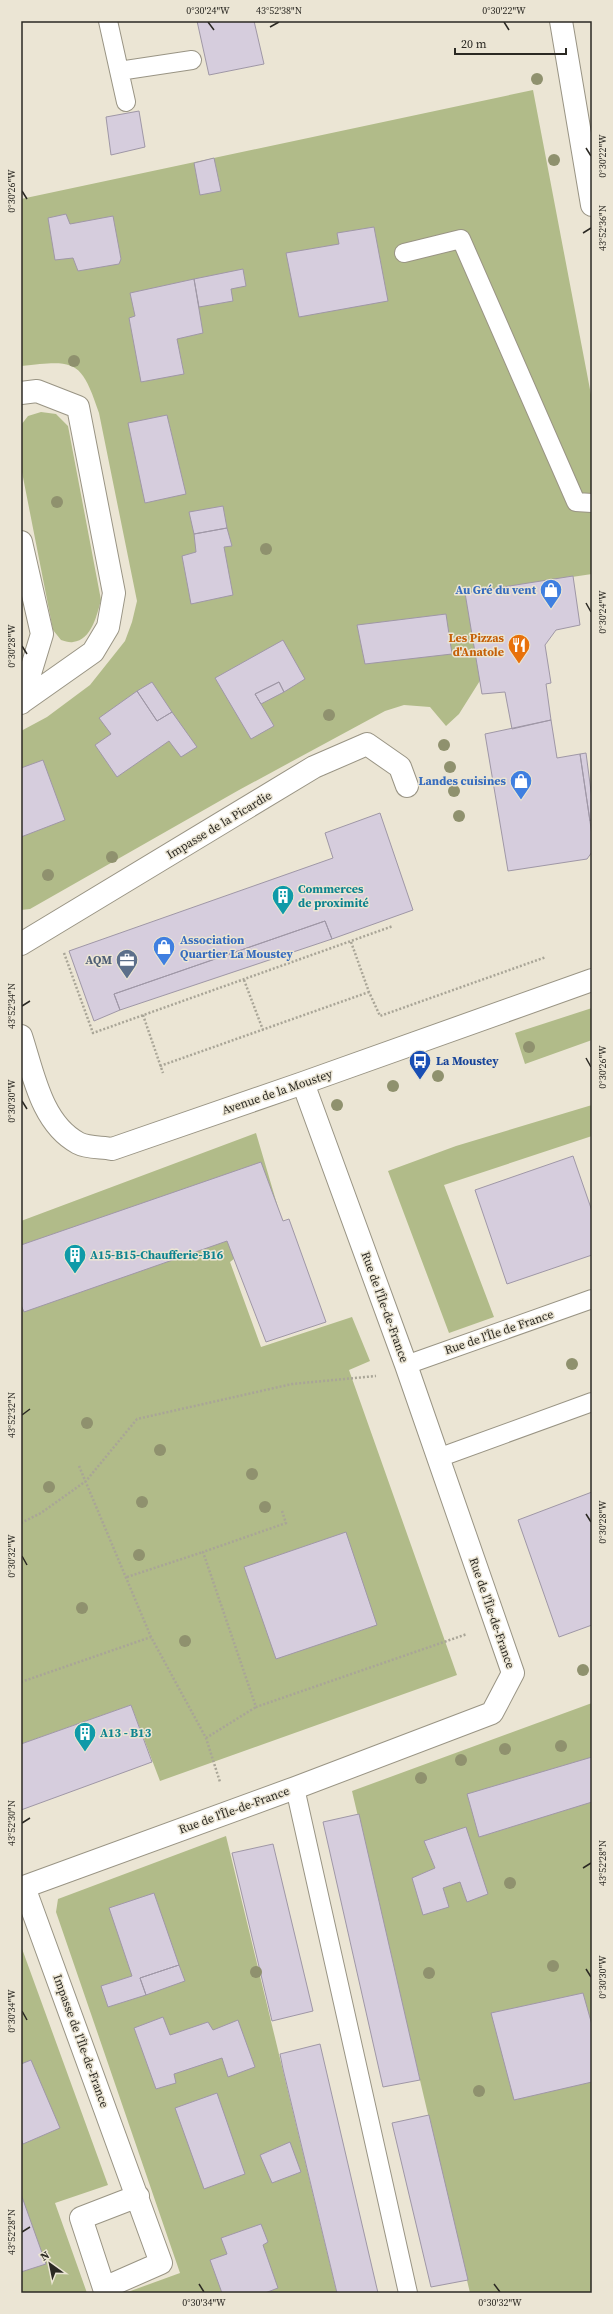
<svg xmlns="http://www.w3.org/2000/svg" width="613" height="2314" viewBox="0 0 613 2314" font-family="'Source Serif 4',serif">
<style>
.green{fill:#b1bb89}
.building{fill:#d6cddd;stroke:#9f97a6}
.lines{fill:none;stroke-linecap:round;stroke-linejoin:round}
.lane-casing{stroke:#999484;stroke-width:20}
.street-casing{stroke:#999484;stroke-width:24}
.secondary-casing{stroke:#999484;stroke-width:24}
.path{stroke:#a9a597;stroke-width:2.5;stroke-dasharray:2 2;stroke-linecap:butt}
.lane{stroke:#fff;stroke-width:18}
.street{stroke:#fff;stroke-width:22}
.secondary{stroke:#fff;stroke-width:22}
.tree{fill:#8f916e}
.ticks{fill:none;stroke:#2b2923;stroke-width:1.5}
.labels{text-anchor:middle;stroke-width:3;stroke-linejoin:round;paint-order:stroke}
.shop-label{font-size:12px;font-weight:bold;fill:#366cbe;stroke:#ebe5d4;text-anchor:end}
.food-label{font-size:12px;font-weight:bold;fill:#c56008;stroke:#ebe5d4;text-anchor:end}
.street-label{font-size:12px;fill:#2b2923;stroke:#ebe5d4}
.culture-label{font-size:12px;font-weight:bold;fill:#0d838f;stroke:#ebe5d4;text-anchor:start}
.service-label{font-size:12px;font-weight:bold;fill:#4e5e75;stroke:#ebe5d4;text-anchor:end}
.transit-label{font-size:12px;font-weight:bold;fill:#164399;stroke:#ebe5d4;text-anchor:start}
.neatline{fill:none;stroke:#2b2923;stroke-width:1.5}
.ticks-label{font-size:10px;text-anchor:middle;fill:#2b2923}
</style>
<rect width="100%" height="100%" fill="#ebe5d4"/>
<!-- green -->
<path class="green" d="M533,90L592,400V574L465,593L481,679L459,714L446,726L430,707L404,705L385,711L239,790L30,909L21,910V731L47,717L90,685L125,641L132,622L137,601L99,413C81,359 75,360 21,366V199Z
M41,412L56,414L68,426L101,600C97,614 92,640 73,642C70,643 65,641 61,640L53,630L21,467V425L28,416Z
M592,1008V1040L525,1064L515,1033Z
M592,1105V1136L444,1185L494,1317L449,1333L388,1171L456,1146Z
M256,1133L282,1221L230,1262L261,1347L352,1317L370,1361L349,1370L457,1675L160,1781L131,1705L21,1744V1221Z
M592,1703V2293H470L352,1791Z
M226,1836L337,2293H125L180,2273L56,1912L58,1899Z
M21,1946L108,2185L55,2203L87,2293H21Z"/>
<!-- building -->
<path class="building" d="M197,21H254L264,64L209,75Z
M139,111L145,147L111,155L106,117Z
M214,158L221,191L200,195L194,163Z
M66,214L70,224L113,216L121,259L119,264L78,271L73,258L55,260L48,218Z
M374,227L388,301L299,317L286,253L339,244L337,233Z
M243,269L246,286L231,289L233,301L199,307L194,279Z
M194,279L203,333L177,339L184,374L141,382L129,318L135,316L130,293Z
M167,415L186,494L145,503L128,423Z
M223,506L227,528L194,534L189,512Z
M227,528L232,546L224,547L233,595L191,604L182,556L196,552L194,534Z
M573,576L580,625L556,630L545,645L551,683L546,684L551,720L512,729L505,692L482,694L465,593Z
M446,614L452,654L365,664L357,625Z
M283,640L305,679L284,692L279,682L255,694L274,726L251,739L215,678Z
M152,682L172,712L157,721L137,691Z
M279,682L284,692L261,704L255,694Z
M137,691L157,721L172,712L197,747L181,757L169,741L117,777L95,745L111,734L99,718Z
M551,720L557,758L580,754L592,835V852L587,859L508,871L485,734Z
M586,753L592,799V820L590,821L580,754Z
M43,760L65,820L21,837V768Z
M380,813L413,910L332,939L325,921L114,994L120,1010L94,1021L69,951L333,858L325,833Z
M325,921L332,939L120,1010L114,994Z
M573,1156L592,1211V1255L507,1284L475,1190Z
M261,1162L283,1221L289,1219L326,1322L266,1342L227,1241L24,1312L21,1305V1245Z
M592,1492V1625L559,1637L518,1520Z
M346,1532L377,1625L276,1659L244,1567Z
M131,1705L152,1762L21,1810V1744Z
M592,1757V1802L479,1837L467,1794Z
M359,1814L420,2080L383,2087L323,1822Z
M466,1827L488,1894L467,1902L460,1882L443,1888L449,1907L423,1915L412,1878L435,1868L424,1841Z
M273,1844L313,2011L272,2021L232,1853Z
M154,1893L179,1965L140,1978L146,1995L108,2007L101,1986L132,1976L109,1908Z
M179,1965L185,1981L146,1995L140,1978Z
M583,1993L592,2025V2082L514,2100L491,2013Z
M163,2017L170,2035L208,2022L213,2030L238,2020L255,2067L228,2077L222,2058L174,2074L176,2083L156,2089L134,2028Z
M320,2044L378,2293H337L283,2069L280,2054Z
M31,2060L60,2128L23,2144L21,2138V2064Z
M217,2093L245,2174L204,2189L175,2108Z
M429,2115L468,2280L431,2287L392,2123Z
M290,2142L301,2172L272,2183L260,2155Z
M21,2194L46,2264L21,2272Z
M261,2224L268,2242L263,2245L278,2288L265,2293H222L210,2260L227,2254L221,2238Z"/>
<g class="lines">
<!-- lane casing -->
<g class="lane-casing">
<path id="lane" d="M108,21L126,102
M119,71L192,60
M404,253L461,239L576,502L592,503
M406,1365L592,1299
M438,1458L592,1402
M295,1788L408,2293"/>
</g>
<!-- street casing -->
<g class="street-casing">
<path id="street" d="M21,393L37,391L78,407L114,593L108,627L93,652L22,702
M21,542L42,634L21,703
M21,944L314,767L367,744L400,767L407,786
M21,1036C33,1072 41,1123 78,1143C87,1148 102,1147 112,1149L303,1083L592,980
M24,1887L161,2263L104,2288L81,2218L138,2196
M21,1888L295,1788L492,1713L513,1673L406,1365L303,1083"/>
</g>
<!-- secondary casing -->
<g class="secondary-casing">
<path id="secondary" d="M561,21L592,205"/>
</g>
<!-- path -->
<path class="path" d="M351,942L369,992L380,1016L546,957
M64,953L93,1033L393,926
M244,980L263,1030
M143,1015L163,1073
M160,1066L369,992
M79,1466L151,1637
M282,1511L286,1523L203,1552L256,1707L467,1634
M21,1523L41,1513L86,1481L137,1419L292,1384L376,1376
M127,1577L203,1552
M21,1682L151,1637L206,1738L220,1782
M206,1738L256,1707"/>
<!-- lane -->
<use href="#lane" class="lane"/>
<!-- street -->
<use href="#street" class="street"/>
<!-- secondary -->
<use href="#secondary" class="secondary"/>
</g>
<!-- trees -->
<g class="tree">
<circle cx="537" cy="79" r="6"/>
<circle cx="554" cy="160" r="6"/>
<circle cx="74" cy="361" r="6"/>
<circle cx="57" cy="502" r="6"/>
<circle cx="266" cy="549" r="6"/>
<circle cx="329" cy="715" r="6"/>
<circle cx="444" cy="745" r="6"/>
<circle cx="450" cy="767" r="6"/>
<circle cx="454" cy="791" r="6"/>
<circle cx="459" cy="816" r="6"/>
<circle cx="112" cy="857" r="6"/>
<circle cx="48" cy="875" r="6"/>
<circle cx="529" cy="1047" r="6"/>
<circle cx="438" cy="1076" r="6"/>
<circle cx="393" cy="1086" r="6"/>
<circle cx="337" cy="1105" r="6"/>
<circle cx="572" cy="1364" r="6"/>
<circle cx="87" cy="1423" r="6"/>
<circle cx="160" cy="1450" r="6"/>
<circle cx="252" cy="1474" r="6"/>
<circle cx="49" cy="1487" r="6"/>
<circle cx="142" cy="1502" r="6"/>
<circle cx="265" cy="1507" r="6"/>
<circle cx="139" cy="1555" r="6"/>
<circle cx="82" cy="1608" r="6"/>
<circle cx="185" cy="1641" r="6"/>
<circle cx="583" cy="1670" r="6"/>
<circle cx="561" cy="1746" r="6"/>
<circle cx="505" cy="1749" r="6"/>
<circle cx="461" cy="1760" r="6"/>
<circle cx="421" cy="1778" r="6"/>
<circle cx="510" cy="1883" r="6"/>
<circle cx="553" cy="1966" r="6"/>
<circle cx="256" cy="1972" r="6"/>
<circle cx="429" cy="1973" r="6"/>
<circle cx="479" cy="2091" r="6"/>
</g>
<!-- ticks -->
<path class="ticks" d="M208,22L214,30M504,22L509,30M270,27L279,22M586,148L591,156M22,191L27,199M583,233L591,228M586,603L591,612M22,646L27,654M22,1006L30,1001M586,1058L591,1067M22,1101L27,1109M22,1415L30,1409M586,1514L591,1522M22,1556L27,1565M22,1823L30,1818M583,1868L591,1863M586,1969L591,1977M22,2011L27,2020M22,2232L30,2227M199,2284L204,2292M494,2284L500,2292"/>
<!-- icons -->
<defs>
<g id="shop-pin" transform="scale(1.15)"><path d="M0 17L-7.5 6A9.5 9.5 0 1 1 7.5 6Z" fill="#3f7fe0" stroke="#ebe5d4"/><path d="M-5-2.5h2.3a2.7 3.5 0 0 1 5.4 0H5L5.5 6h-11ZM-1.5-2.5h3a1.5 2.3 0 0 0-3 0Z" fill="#fff"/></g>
<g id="restaurant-pin" transform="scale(1.15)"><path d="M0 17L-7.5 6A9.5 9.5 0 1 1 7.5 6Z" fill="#e8710a" stroke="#ebe5d4"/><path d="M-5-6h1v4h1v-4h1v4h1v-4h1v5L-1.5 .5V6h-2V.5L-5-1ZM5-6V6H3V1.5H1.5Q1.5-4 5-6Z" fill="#fff"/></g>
<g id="building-pin" transform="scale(1.15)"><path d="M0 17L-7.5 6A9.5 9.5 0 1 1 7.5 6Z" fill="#0f9aa8" stroke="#ebe5d4"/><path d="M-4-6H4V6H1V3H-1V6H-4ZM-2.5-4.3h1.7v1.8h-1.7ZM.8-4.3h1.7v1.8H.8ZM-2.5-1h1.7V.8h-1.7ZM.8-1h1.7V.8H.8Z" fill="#fff"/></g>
<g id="office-pin" transform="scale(1.15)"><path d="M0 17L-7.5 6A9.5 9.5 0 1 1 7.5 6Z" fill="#5c6f8a" stroke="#ebe5d4"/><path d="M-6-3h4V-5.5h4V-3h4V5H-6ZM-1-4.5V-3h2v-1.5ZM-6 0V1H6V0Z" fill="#fff"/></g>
<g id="bus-pin" transform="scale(1.15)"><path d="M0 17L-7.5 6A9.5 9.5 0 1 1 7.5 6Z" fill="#1a4fb4" stroke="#ebe5d4"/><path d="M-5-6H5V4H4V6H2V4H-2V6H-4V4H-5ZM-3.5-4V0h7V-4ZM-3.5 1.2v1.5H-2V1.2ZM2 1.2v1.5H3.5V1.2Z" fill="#fff"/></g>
</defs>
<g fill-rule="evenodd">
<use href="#shop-pin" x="551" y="590"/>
<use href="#restaurant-pin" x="519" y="645"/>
<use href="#shop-pin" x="521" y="781"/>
<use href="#building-pin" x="283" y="896"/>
<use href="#shop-pin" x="164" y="947"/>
<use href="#office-pin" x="127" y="960"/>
<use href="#bus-pin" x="420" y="1061"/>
<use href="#building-pin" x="75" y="1255"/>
<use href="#building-pin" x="85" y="1733"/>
</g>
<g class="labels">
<!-- shop labels -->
<g class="shop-label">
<text x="536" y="594">Au Gré du vent</text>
<text x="506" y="785">Landes cuisines</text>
<text x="180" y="944" text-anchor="start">Association<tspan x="180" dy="14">Quartier La Moustey</tspan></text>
</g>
<!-- food labels -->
<g class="food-label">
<text x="504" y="642">Les Pizzas<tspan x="504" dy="14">d'Anatole</tspan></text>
</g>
<!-- street labels -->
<g class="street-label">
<text transform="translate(219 825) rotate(-31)" y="4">Impasse de la Picardie</text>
<text transform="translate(277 1092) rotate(-19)" y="4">Avenue de la Moustey</text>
<text transform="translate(385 1307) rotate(70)" y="4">Rue de l'Île-de-France</text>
<text transform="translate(499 1332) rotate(-19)" y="4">Rue de l'Île de France</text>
<text transform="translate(492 1613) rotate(71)" y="4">Rue de l'Île-de-France</text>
<text transform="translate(234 1810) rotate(-20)" y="4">Rue de l'Île-de-France</text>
<text transform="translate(81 2041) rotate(70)" y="4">Impasse de l'Île-de-France</text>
</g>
<!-- culture labels -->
<g class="culture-label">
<text x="298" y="893">Commerces<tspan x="298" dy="14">de proximité</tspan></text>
<text x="90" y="1259">A15-B15-Chaufferie-B16</text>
<text x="100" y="1737">A13 - B13</text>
</g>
<!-- service labels -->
<g class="service-label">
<text x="112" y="964">AQM</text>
</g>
<!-- transit labels -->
<g class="transit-label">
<text x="436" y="1065">La Moustey</text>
</g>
</g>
<!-- border -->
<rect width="613" height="2314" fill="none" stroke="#ebe5d4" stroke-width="44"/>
<!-- north arrow -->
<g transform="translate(50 2264) rotate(327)" stroke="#ebe5d4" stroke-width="3" paint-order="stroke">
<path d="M0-3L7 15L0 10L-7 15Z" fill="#2b2923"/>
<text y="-6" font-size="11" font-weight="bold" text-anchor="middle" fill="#2b2923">N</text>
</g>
<!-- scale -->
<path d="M455 48v6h111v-6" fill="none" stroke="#2b2923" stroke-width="2"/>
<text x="461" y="48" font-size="12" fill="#2b2923" stroke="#ebe5d4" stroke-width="3" paint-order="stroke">20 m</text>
<rect x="22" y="22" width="569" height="2270" class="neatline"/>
<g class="ticks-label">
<text x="208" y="14">0°30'24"W</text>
<text x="279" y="14">43°52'38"N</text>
<text x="504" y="14">0°30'22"W</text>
<text transform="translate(602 156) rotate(-90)" y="4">0°30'22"W</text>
<text transform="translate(11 191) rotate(-90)" y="4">0°30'26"W</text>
<text transform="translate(602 228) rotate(-90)" y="4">43°52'36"N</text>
<text transform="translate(602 612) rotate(-90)" y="4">0°30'24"W</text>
<text transform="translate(11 646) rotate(-90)" y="4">0°30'28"W</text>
<text transform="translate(11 1006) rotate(-90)" y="4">43°52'34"N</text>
<text transform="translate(602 1067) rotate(-90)" y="4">0°30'26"W</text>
<text transform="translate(11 1101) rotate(-90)" y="4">0°30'30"W</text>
<text transform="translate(11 1415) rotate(-90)" y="4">43°52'32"N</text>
<text transform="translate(602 1522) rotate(-90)" y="4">0°30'28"W</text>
<text transform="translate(11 1556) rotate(-90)" y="4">0°30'32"W</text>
<text transform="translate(11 1823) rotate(-90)" y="4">43°52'30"N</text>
<text transform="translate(602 1863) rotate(-90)" y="4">43°52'28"N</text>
<text transform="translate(602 1977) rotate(-90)" y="4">0°30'30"W</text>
<text transform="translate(11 2011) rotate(-90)" y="4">0°30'34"W</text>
<text transform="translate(11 2232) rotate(-90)" y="4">43°52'28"N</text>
<text x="204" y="2306">0°30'34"W</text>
<text x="500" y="2306">0°30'32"W</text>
</g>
</svg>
